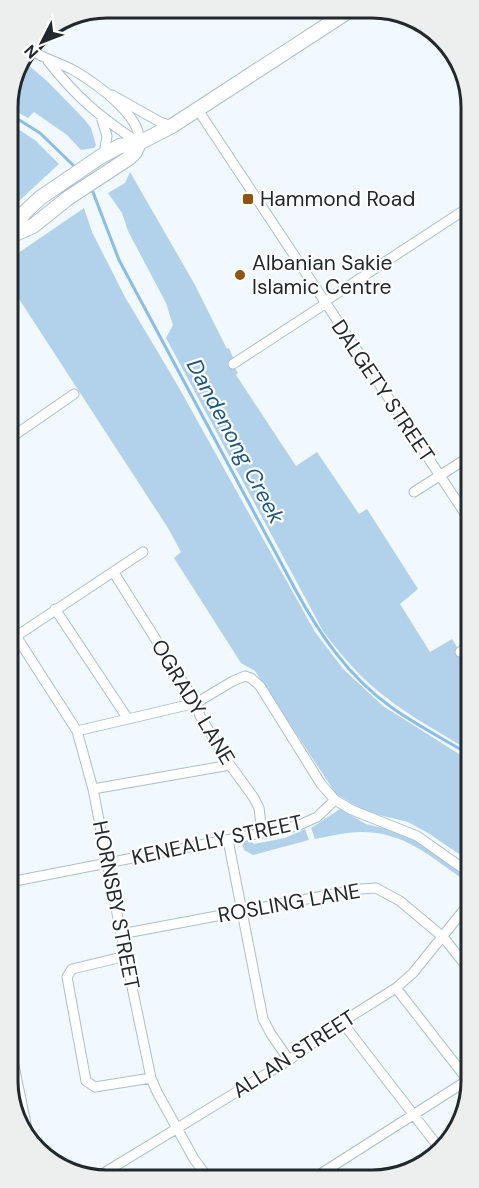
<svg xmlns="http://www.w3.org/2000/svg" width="479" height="1188" viewBox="0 0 479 1188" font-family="'DM Sans',sans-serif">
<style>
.green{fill:#b2d2eb}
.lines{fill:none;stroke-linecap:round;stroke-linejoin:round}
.stream{stroke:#8abee7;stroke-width:3}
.minor-casing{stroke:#adbfcd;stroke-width:11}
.secondary-casing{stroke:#adbfcd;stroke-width:16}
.primary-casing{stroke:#adbfcd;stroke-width:17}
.minor{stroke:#fff;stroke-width:9}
.secondary{stroke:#fff;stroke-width:14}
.primary{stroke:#fff;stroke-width:15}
.poi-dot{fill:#8f5411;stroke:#fff;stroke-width:2}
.labels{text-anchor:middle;stroke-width:4.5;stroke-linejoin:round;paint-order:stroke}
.poi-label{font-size:21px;fill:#22292e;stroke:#fff;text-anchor:start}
.street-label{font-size:21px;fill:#22292e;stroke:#fff}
.water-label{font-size:22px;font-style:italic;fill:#1e5880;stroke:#fff}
.rim{fill:none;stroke:#22292e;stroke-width:3}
</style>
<rect width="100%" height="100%" fill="#f1f8fe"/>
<!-- green -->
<path class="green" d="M26,63L48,82L84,119L91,128L96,145L94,148L81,150L67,135L34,112L28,118L8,107V100Z
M8,122L36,141L59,164L8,211Z
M130,172L195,285L227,349L229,348L234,360L231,362L238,373L236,375L296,466L317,452L359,514L367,509L418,589L400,604L430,652L452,639L463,656L470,651V751C437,731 402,712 373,687C354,670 338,651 323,631L166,338L173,325L166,303L128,231L122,213L108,193L125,183Z
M84,208L92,232L125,297L178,386L315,632L344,670L383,706L470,761L471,862L428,833L408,822L367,812L336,794L255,671L241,663L174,558L181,552L168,528L8,282V260Z
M340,809L366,824L395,831L415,839L464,873V880C430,856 404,832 361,832C346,832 330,836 315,839L311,828Z
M305,829L309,840L253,855L244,850L242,843L249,840L254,844L285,838Z"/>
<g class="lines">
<!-- stream -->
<path class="stream" d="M8,113L40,133L76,168
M91,187L119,260L295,589C320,635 348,676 391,707C416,725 444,739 470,755"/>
<!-- minor casing -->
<g class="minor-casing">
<path id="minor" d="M32,51C47,60 61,63 75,71C95,83 143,116 139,143
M48,61C77,98 100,117 139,143
M112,95L160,122L172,126
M198,110L470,521
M102,120L107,136L104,155
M324,302L469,207
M233,364L325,304
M9,439L74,394
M414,492L469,457
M114,573L196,703L200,716L230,765L254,798L259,808L262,833
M55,609L128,719
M16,636L77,731L93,789L121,934L151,1078L157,1092L194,1159L208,1178
M9,641L143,552
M460,652L470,645
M77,731L196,703L233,681L245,676L251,678L260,686L321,784L335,800L352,810L417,836L471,874
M93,789L230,765
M228,840L263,1019L271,1034L289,1060
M10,882L297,826L317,817L335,800
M121,934L360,889L376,888L400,901L443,937L471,972
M126,956L72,969L67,977L86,1081L95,1087L151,1078
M396,988L470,1083
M342,1022L440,1149
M314,1178L471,1078
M94,1179L289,1060L342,1022L396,988L413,973L471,901"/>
</g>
<!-- secondary casing -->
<g class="secondary-casing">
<path id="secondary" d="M8,234L25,212L40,198L100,157L120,146L139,143L172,126L352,9
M8,237L33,226L68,198L129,158L135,152L139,143"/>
</g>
<!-- primary casing -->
<g class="primary-casing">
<path id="primary" d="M11,1066L24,1129"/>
</g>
<!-- minor -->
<use href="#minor" class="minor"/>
<!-- secondary -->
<use href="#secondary" class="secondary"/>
<!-- primary -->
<use href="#primary" class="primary"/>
</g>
<!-- markers -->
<g class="poi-dot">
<rect x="242" y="193" width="12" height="12" rx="3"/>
<circle cx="240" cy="275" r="6"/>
</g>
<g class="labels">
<!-- poi labels -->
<g class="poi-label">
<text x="260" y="206">Hammond Road</text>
<text x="252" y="270">Albanian Sakie<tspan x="252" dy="24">Islamic Centre</tspan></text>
</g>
<!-- street labels -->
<g class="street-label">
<text transform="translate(383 391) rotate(56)" y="7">DALGETY STREET</text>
<text transform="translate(193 702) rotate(59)" y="7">OGRADY LANE</text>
<text transform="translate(217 840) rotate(-12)" y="7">KENEALLY STREET</text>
<text transform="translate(289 903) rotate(-10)" y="7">ROSLING LANE</text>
<text transform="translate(116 905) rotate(79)" y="7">HORNSBY STREET</text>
<text transform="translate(294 1054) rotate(-33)" y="7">ALLAN STREET</text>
</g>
<!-- water labels -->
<g class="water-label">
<text transform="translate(236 441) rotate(62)" y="8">Dandenong Creek</text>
</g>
</g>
<!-- crop -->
<path d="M0 0H479V1188H0ZM107 18H372A89 89 0 0 1 461 107V1081A89 89 0 0 1 372 1170H107A89 89 0 0 1 18 1081V107A89 89 0 0 1 107 18Z" fill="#edeeee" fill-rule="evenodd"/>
<path class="rim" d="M107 18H372A89 89 0 0 1 461 107V1081A89 89 0 0 1 372 1170H107A89 89 0 0 1 18 1081V107A89 89 0 0 1 107 18Z"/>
<!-- north arrow -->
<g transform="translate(42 42) rotate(228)" stroke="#ffffff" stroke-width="4.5" paint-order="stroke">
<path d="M0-4.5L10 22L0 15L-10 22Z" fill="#22292e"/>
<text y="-9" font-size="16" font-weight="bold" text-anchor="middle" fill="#22292e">N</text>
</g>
</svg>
